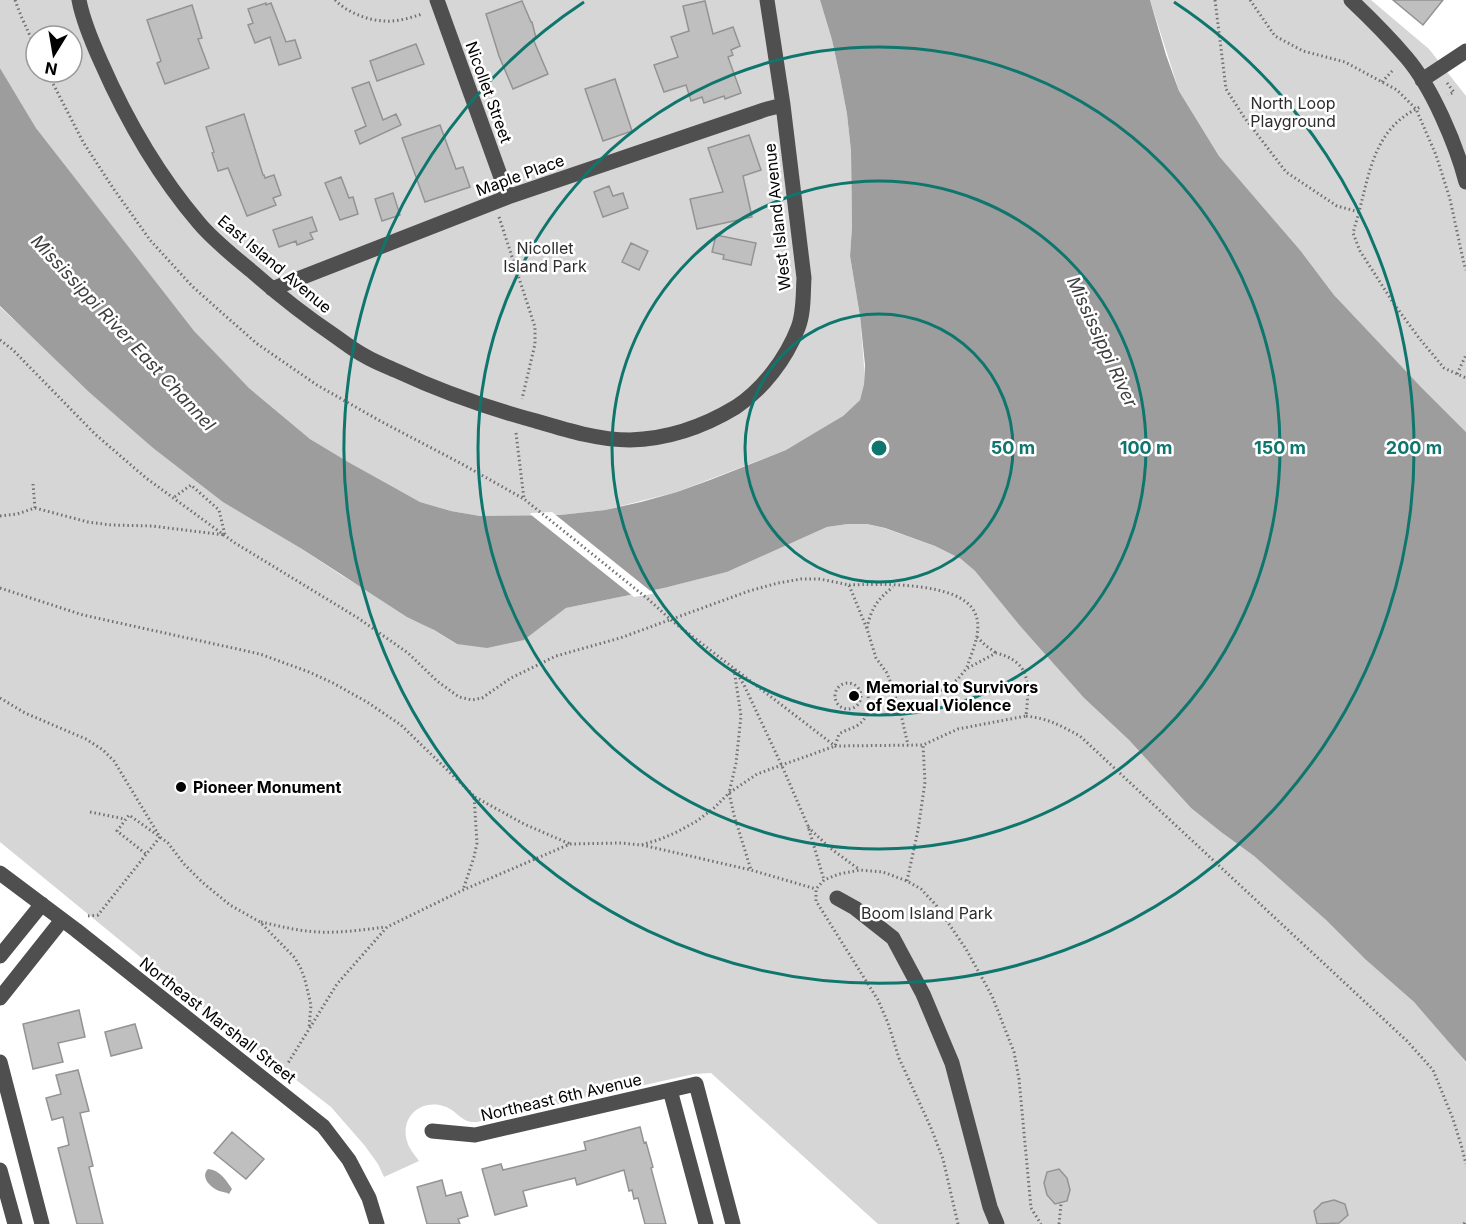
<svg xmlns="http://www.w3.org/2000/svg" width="1466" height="1224" viewBox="0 0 1466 1224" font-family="Inter,sans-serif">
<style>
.green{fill:#d6d6d6;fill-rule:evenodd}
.water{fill:#9d9d9d}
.pier{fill:#fff}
.building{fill:#bfbfbf;stroke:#939393;stroke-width:1.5}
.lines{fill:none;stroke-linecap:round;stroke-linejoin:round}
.path{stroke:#717171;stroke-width:3;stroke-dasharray:1.5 3;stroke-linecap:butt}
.minor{stroke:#4f4f4f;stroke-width:15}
.ring{fill:none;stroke:#0f766e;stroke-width:3}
.poi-dot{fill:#000;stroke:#fff;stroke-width:2}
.labels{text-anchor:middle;stroke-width:5;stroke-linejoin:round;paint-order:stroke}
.street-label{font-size:16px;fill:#000;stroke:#fff}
.park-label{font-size:16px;fill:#2d2d2d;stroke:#fff}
.poi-label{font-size:16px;font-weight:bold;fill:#000;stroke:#fff;text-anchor:start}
.water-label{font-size:18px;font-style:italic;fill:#3e3e3e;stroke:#fff}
.centre{fill:#0f766e;stroke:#fff;stroke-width:3}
.ring-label{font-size:18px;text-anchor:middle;font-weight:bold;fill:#0f766e;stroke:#fff;stroke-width:5;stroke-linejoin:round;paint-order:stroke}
</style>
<rect width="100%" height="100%" fill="#fff"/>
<!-- green -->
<path class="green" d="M0,0H820L832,40L840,77L847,114L851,151L852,227L850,256L860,316L864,365V384L860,400L843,416L819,431L786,450L677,492L605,510L560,515L510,516H480L451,511L420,502L388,485L348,463L310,439L249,388L222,361L194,332L173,306L36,128L0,68ZM36,36H72V72H36Z
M1150,0H1371L1429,49L1466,96V432L1421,387L1334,295L1300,250L1219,156L1179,91Z
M0,307L153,448L223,501L302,549L341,575L457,644L524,640L566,608L664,588L727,572L827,527L848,524H867L884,528L935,546L961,559L975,571L1020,626L1084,698L1129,740L1191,808L1221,832L1254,856L1326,920L1362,956L1414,1002L1437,1027L1466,1063V1224H878L711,1073L694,1074L477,1122C473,1122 470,1122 467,1121C458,1117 453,1108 443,1106C420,1099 400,1118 407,1141C409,1149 415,1155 419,1161L384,1177L378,1164L365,1146L331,1107L188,996L0,842Z"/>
<!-- water -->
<path class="water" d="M820,0H1150L1166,55L1179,91L1219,156L1300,250L1334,295L1421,387L1466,432V1062L1414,1002L1365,959L1326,920L1254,856L1221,832L1191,808L1129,740L1084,698L1020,626L975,571L961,559L935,546L885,528L867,524H848L827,527L727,572L664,588L566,608L524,640L487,648L457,644L434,630L407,617L302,549L223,502L153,448L89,392L0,306V68L36,128L194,331L249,388L310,439L348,462L420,502L451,511L480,516L560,515L605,510L641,502L677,492L710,480L786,450L843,416L860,400L864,384L865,365L860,316L850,256L852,227L851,151L847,114L840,77L832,40Z
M208,1169C220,1170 226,1180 232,1189L229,1194C226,1192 222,1192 219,1191C210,1187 200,1177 208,1169Z"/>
<!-- pier -->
<path class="pier" d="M552,512L653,593L652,594L634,597L530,514L531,513Z"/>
<!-- building -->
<path class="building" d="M1393,0H1443L1423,25Z
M522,1L531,22H532L536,38L533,39L548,74L513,89L499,56L486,14Z
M705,1L713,34L733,27L740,46L731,50L733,55L728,57L741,93L725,99L724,96L704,103L702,97L691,101L686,85L664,92L654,65L678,57L671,37L689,31L683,6Z
M266,3V5L271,3L286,42L295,40L301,58L279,65L270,37L255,43L248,25L253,23L248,9Z
M192,5L202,38L198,39L209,68L165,84L157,63L161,61L147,20Z
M416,44L424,64L377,81L370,61Z
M615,79L632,131L603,141L585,89Z
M369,82L383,120L396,114L401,125L360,144L355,131L366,126L352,88Z
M244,114L263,175H264L265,178L274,175L281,195L273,198L276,205L247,216L228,168L218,171L212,153L214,152L206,127Z
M440,125L456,169L463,167L470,187L425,202L402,138Z
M749,135L761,170L743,176L752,217L697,229L690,199L723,192L708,148Z
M341,177L349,198L353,197L358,214L340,220L325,183Z
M609,186L613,196L623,193L628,208L603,217L594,192Z
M393,193L400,215L382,221L375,199Z
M312,217L317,231L310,233L313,239L297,245L296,241L279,247L273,230Z
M716,235L756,243L751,265L723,259L724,255L712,252Z
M631,243L648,251L639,270L622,262Z
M79,1010L85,1037L58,1043L63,1062L33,1069L23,1024Z
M135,1024L142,1048L111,1056L105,1032Z
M78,1070L89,1111L80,1113L93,1166L89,1167L103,1224H77L58,1148L69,1145L63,1117L52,1120L46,1098L61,1094L56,1075Z
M640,1127L644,1143L646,1142L653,1167L651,1168L666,1224H645L638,1198L634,1199L632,1190L629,1191L624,1170L577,1185L575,1178L523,1191L527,1206L495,1215L482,1169L501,1164L503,1170L586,1150L584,1142Z
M232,1132L264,1159L246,1179L214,1153Z
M1059,1169L1067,1178L1070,1190L1067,1201L1055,1204L1047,1195L1044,1183L1047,1172Z
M442,1180L446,1196L461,1192L468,1216L458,1219L460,1224H427L417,1187Z
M1334,1200L1345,1204L1348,1215L1339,1223L1317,1224L1314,1211L1322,1203Z"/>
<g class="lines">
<!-- path -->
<path class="path" d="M15,0L21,16L36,49
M335,0C347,12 366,20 384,21C396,22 410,18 422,14
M1215,0L1226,89L1244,117L1286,172L1337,206L1359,212C1370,170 1375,128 1420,107
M1250,0L1275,36L1303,51L1345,62L1397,90L1416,109L1436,155L1450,199L1464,264L1466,270
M47,72L83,142L113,188L150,240L192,286L256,343L317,385L382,422L462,464L524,499L648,599L671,620L835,746L923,745L958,729L1026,716C1029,685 1032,662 996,653L966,669L958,679L947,688L933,693H913L882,687H867C869,701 871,716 858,725C852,729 845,730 839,734L835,746L757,774L729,793L714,808L697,821L675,833L658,840L641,845L621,843L570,844L463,890L387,927L337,984L288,1063
M1382,82L1394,69
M1447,83L1454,92L1448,95
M1359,212L1353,233L1360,251L1394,304L1419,338L1444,368L1466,378
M499,217L535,327V344L522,399
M0,340L13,350L95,434L146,478L235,543L358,618L408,653L437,681L459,697L472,700L482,698L511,678L556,656L620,638L749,591L778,583L801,579H820L849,585L867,629L876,658L887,673L893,689L902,719L908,745
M1457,374L1466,355
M516,433L524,499
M33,484L35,508
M0,516L17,514L35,508L88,522L111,525L152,526L225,535L219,510L191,485L173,498
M849,585C879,584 961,581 975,613C983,630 972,651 967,667
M0,588L83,615L260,654L309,672L333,683L367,702L401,725L474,796L477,843L474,857L463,890
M867,628C871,608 878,599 893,587
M977,637L985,645L996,653
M734,669L741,716L736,763L729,793L734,815L751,870
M735,670L744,685L782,766L808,826L824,880
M835 696a13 13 0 1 1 26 0a13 13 0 1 1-26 0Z
M0,698L25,713L86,739L103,750L114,761L160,837L168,843L184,864L202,882L230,905L260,922L295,958L301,969L305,980L311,1005L309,1028
M1026,716C1050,719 1059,725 1080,736L1407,1041L1433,1070L1453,1119L1462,1148L1466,1164
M475,797L524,824L570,844
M90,812L125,819
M808,827L830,848L860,870
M642,845L751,870L816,889
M907,881L918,830L925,782L923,745
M88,916L98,915L160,837L129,815L117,831L146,854
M261,922C279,926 298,931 318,932C340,933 363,930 385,927
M958,1224L943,1159L931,1128L899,1058L888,1023L878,1000L816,901V889L824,880L839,874L860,870L883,872L907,881L921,889L936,905L966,949L992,996L1014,1052L1019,1079L1031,1208L1041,1224
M1059,1224L1061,1204
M1464,1224L1466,1220"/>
<!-- minor -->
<path class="minor" d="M79,0C83,21 92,42 101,62C126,119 158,175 199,223C213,240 237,259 255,274C281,297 307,317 335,336C345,343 355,351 365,356C375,362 386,366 397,371C442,392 488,408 536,421C566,430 598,440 630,440C668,439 703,427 736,407C763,389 786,359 798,328C804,313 803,294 804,278L783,105L767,0
M437,0L508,197
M1351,0C1370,18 1389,37 1406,57C1432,87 1456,144 1466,182
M1422,80L1466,51
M272,289L508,197L767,109L783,105
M0,873L76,930L323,1126L349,1160L369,1198L377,1224
M837,898L855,908L893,938L923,994L952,1063L990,1207L997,1224
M0,956L42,904
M0,998L62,920
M0,1062L42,1224
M670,1090L706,1224
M432,1131L475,1135L696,1084L733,1224
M0,1170L15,1224"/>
</g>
<!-- distance rings -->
<g class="ring">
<circle cx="879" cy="448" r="134"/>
<circle cx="879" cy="448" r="267"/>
<circle cx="879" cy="448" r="401"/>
<path d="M1174 2A535 535 0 1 1 584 2"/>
</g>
<!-- markers -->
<g class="poi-dot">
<circle cx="854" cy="696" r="6"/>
<circle cx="181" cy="787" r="6"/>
</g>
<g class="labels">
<!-- street labels -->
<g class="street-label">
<text transform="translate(489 92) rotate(70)" y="6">Nicollet Street</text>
<text transform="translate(520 175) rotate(-20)" y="6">Maple Place</text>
<text transform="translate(777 217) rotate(-96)" y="6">West Island Avenue</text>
<text transform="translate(275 264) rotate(40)" y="6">East Island Avenue</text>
<text transform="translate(218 1020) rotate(38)" y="6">Northeast Marshall Street</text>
<text transform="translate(561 1097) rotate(-13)" y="6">Northeast 6th Avenue</text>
</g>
<!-- park labels -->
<g class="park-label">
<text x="1293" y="109">North Loop<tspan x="1293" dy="18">Playground</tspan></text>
<text x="545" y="254">Nicollet<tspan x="545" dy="18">Island Park</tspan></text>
<text x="927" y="919">Boom Island Park</text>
</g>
<!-- poi labels -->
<g class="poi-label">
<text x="866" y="693">Memorial to Survivors<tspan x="866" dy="18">of Sexual Violence</tspan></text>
<text x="193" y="793">Pioneer Monument</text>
</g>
<!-- water labels -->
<g class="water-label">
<text transform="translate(123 333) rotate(47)" y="6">Mississippi River East Channel</text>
<text transform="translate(1102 342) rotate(65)" y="6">Mississippi River</text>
</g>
</g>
<circle cx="879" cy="448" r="9" class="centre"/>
<g class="ring-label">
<text x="1013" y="454">50 m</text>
<text x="1146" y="454">100 m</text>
<text x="1280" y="454">150 m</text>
<text x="1414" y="454">200 m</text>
</g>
<!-- north arrow -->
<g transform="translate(54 54) rotate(191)"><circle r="28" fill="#ffffff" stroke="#999999" stroke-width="1.5"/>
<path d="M0-4.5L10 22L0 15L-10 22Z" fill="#000000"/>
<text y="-9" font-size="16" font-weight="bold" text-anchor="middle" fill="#000000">N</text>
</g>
</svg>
